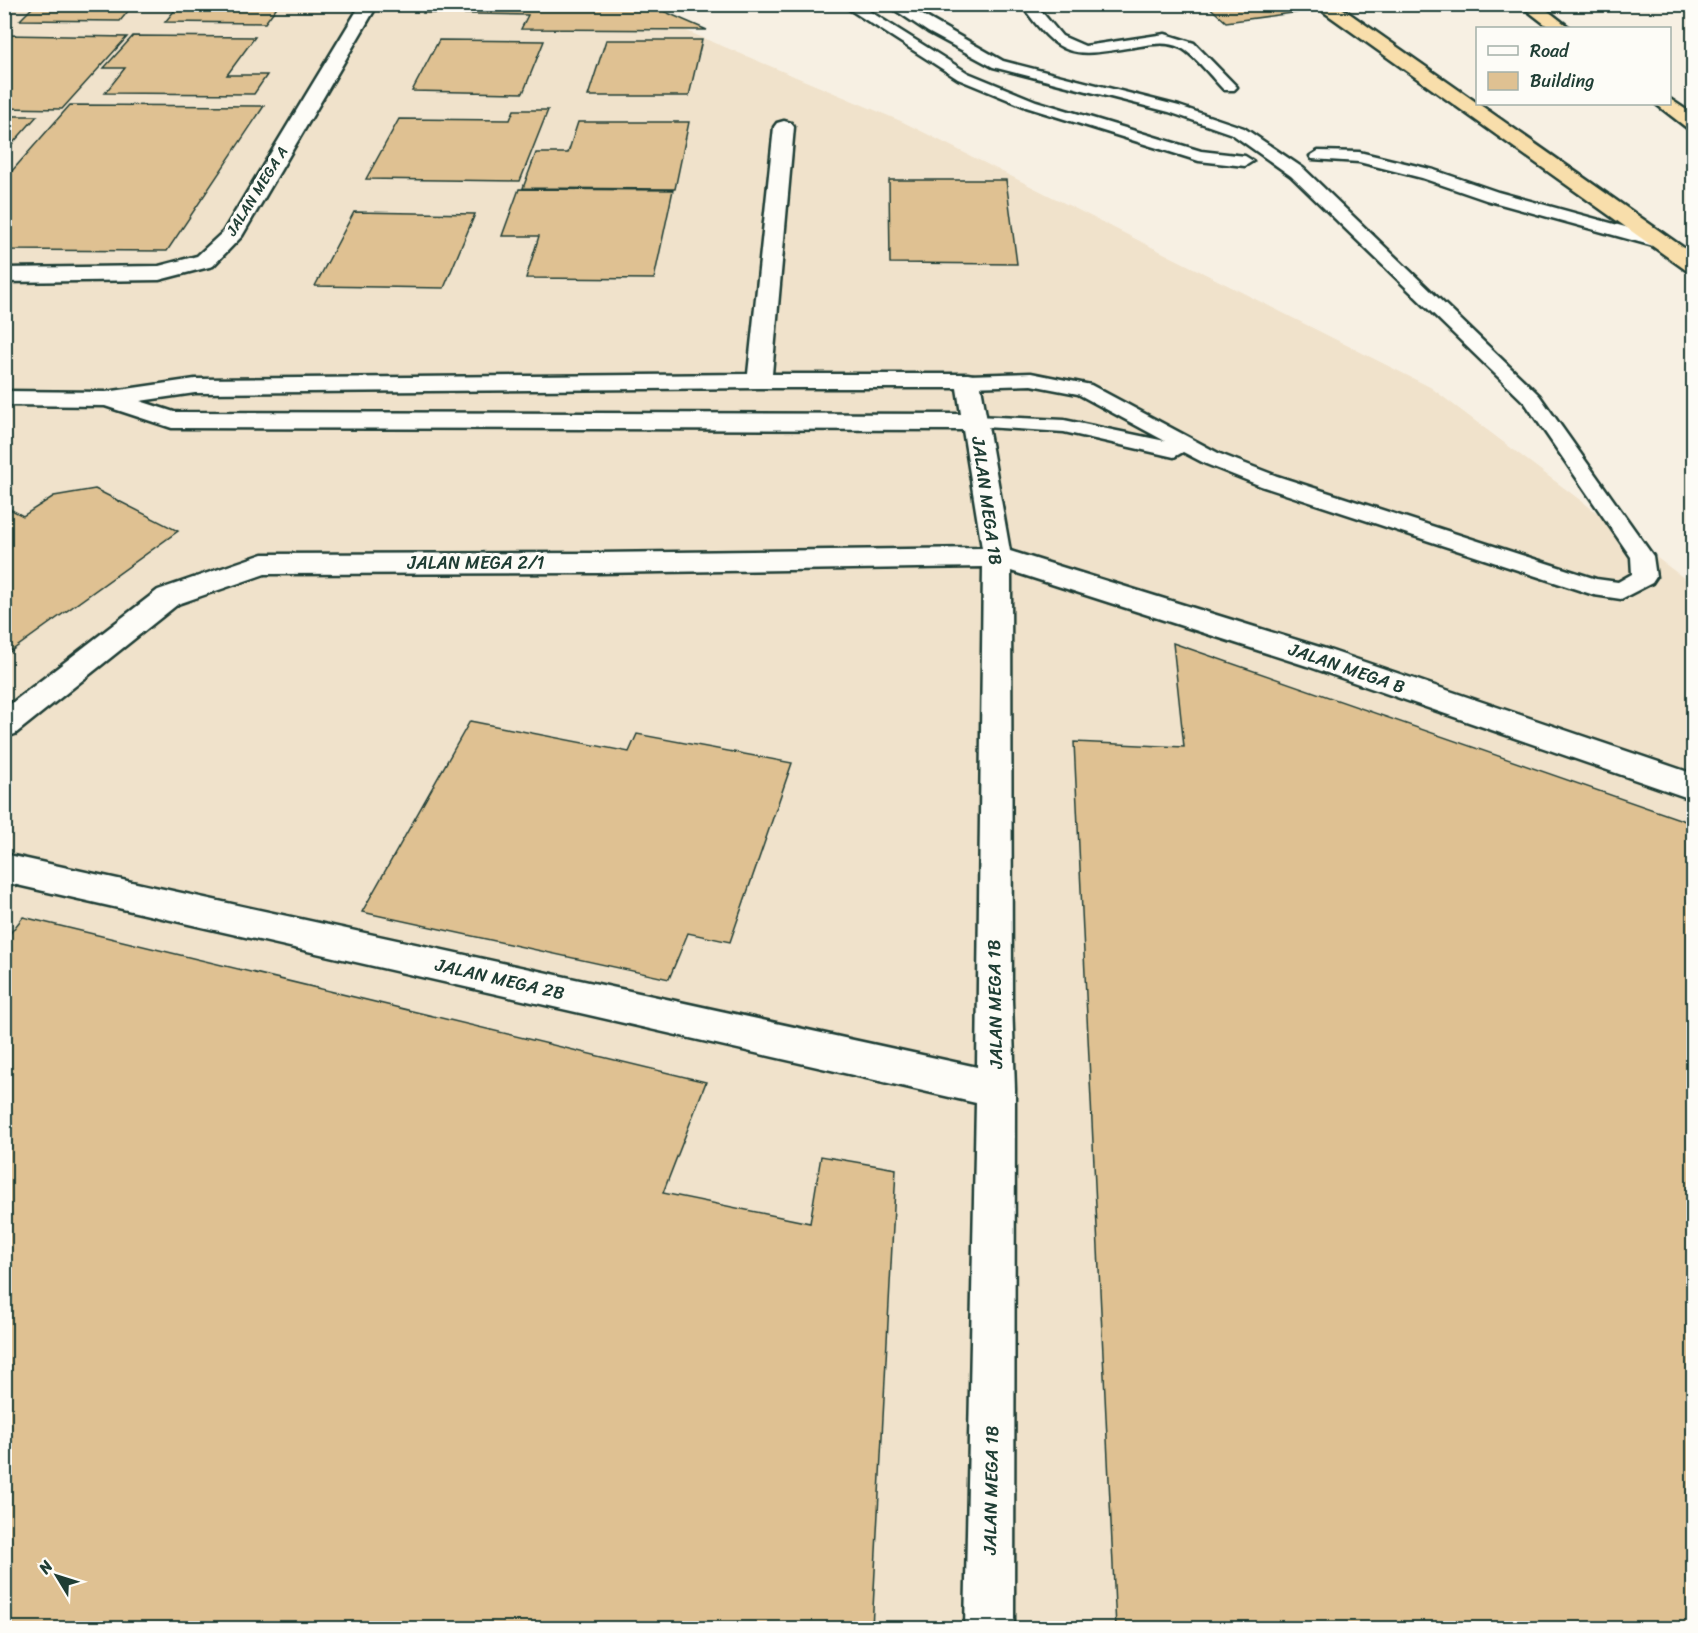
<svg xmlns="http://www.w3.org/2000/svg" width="1698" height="1633" viewBox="0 0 1698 1633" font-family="Sriracha,sans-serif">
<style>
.built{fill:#f0e2cb}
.building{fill:#dfc192;stroke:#1f3d34;stroke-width:1.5}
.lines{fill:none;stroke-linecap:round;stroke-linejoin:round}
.lane-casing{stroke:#1f3d34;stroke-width:5}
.street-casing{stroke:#1f3d34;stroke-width:5}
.highway-casing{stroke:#1f3d34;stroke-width:5}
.lane{fill:#fdfcf7;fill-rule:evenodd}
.street{fill:#fdfcf7;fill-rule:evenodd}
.highway{fill:#f8deab;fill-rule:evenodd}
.labels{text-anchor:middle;stroke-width:6;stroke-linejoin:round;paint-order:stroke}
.far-street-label{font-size:15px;fill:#1f3d34;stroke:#fdfcf7}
.street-label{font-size:18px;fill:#1f3d34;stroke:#fdfcf7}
</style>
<rect width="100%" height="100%" fill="#f7f0e3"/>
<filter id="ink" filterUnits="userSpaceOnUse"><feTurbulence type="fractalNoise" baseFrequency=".0167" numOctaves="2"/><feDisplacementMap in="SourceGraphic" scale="12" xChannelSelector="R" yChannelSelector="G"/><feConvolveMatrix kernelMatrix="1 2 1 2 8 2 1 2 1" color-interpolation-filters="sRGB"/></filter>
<g filter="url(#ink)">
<!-- built -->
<path class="built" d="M5,5H625L903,122L1430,387L1693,585V1628H5Z"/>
<!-- building -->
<path class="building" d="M36,4H134L120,21L20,20Z
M180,4H279L265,23L165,22Z
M428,4H647L707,30L521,29L528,15L423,13Z
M1206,4H1360L1226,22Z
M4,35L127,37L62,109L4,108Z
M133,36L255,37L227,75H267L254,94L105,93L125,68H104Z
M439,40L544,41L523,93L412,91Z
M606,40H702L689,96H588Z
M70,105L264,106L167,251L4,250V180Z
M514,110H548L520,181L366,179L399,119L510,120Z
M4,116H37L4,153Z
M578,122H689L675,189L523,188L536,153H568Z
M889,180H1006L1017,264L890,263Z
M519,189L673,190L654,279L526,278L539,236H502Z
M354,212L475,214L444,288L315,286Z
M95,489L178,531L4,656V506L23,516L54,496Z
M1173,643L1694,824V1628H1116L1074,742L1184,747Z
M470,721L629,752L637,734L792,763L730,942L688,933L669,979L362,912Z
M23,917L706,1082L663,1193L810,1223L821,1156L896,1169L872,1628H4V941Z"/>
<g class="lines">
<!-- lane casing -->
<g class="lane-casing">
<path id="lane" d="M841,4H858L968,73L1036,101L1201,151L1245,156L1253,161L1245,166L1199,161L1026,107L958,79Z
M886,4H903L1003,61L1179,106L1244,128L1303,168L1539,395L1653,556L1656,577L1652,583L1621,599L1594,595L1261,486L1206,464L1183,452L1174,457L1064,432L968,426L965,422L968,418L975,416L1064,420L1165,441L1078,394L1031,385L968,387L961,385L958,381L961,377L968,375L1031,373L1091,385L1220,454L1277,476L1596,579L1618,582L1632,574L1631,557L1525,403L1291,176L1232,134L1169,112L993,67L928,32Z
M1021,4H1035L1062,36L1085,46L1165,34L1194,43L1237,87L1234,90H1224C1213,79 1194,54 1181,48C1166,41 1155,44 1140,46C1074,56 1063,63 1021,4Z
M1318,151L1359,152L1434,170L1498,192L1669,239L1672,243L1669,247H1657L1486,200L1422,178L1359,162L1312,159L1310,156Z"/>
</g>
<!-- street casing -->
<g class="street-casing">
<path id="street" d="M361,4H378L242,236L213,266L159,280L4,282V268L159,266L197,256L223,232Z
M784,121L791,123L794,127L772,374H968L977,376L980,381L1010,551L1329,650L1694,774V800L1307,666L1011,571L1012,1001L1015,1089L1014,1628H965L976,1103L4,882V854L977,1067L983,567L598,573L265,574L178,604L15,734L4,738V709L158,590L263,554L598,553L982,548L963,430L172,428L105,406L4,405V391L106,392L195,379L748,374L774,127L777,123ZM759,388H957L961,414L174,412L140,401L195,393Z"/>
</g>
<!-- highway casing -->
<g class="highway-casing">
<path id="highway" d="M1324,4H1336L1694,255V271L1686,270L1324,12L1322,8Z
M1519,4H1539L1570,28H1550Z
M1670,99L1694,115V130L1687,128L1656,104H1670Z"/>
</g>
<!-- lane -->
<use href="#lane" class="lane"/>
<!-- street -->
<use href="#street" class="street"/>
<!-- highway -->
<use href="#highway" class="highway"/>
</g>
</g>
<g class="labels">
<!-- far-street labels -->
<g class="far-street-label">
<text transform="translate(257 191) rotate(-58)" y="5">JALAN MEGA A</text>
</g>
<!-- street labels -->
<g class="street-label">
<text transform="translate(987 501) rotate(82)" y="6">JALAN MEGA 1B</text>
<text x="476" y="569">JALAN MEGA 2/1</text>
<text transform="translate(1347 668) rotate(19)" y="6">JALAN MEGA B</text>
<text transform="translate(500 979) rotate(13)" y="6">JALAN MEGA 2B</text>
<text transform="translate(995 1004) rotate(-91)" y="6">JALAN MEGA 1B</text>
<text transform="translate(991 1490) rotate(-89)" y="6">JALAN MEGA 1B</text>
</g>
</g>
<!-- margin -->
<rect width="1698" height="1633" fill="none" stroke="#fdfcf7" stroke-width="24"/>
<rect x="12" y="12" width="1674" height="1609" fill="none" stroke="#1f3d34" stroke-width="2" filter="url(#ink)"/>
<!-- legend -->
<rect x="1476" y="27" width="195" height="78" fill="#fdfcf7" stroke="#a4b0a9" stroke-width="1.5"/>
<rect x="1488" y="46" width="30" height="9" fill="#fdfcf7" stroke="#a4b0a9" stroke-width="1.5"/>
<text x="1530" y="57" font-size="18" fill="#1f3d34">Road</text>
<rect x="1488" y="72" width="30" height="18" fill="#dfc192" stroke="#a4b0a9" stroke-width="1.5"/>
<text x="1530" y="87" font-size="18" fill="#1f3d34">Building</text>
<!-- north arrow -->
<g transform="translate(57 1576) rotate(308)" stroke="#fdfcf7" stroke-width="4.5" paint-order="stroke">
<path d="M0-4.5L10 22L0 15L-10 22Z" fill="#1f3d34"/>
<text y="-9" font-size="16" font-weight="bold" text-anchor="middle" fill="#1f3d34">N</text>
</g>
</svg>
